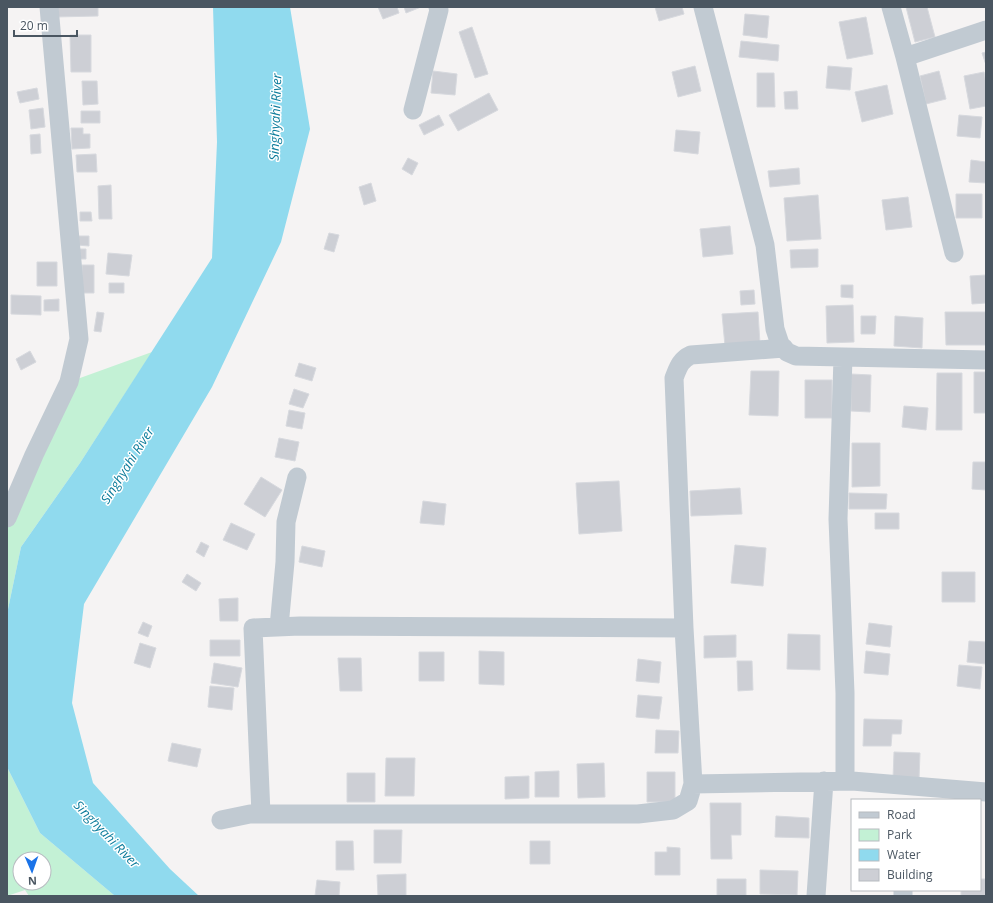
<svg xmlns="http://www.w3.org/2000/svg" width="993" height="903" viewBox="0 0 993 903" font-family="'Open Sans',sans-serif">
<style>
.green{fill:#c3f1d5;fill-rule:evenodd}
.water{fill:#90daee}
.building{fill:#cdcfd5;stroke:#d7d9de}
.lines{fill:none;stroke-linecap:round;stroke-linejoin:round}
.street{stroke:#c1cad2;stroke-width:19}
.labels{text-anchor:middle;stroke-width:3;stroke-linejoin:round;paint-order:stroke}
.water-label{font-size:13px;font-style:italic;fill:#0c7c9b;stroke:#fff}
</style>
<rect width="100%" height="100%" fill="#f5f3f3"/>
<!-- green -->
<path class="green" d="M152,352L80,463L21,547L7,614V518L69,382Z
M7,767L40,833L115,896H29L25,890L7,896ZM20,859H44V883H20Z"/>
<!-- water -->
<path class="water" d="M213,7H290L310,129L281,242L212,387L84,604L72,703L93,783L170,869L199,896H115L40,833L7,767V614L21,547L80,463L212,258L217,142Z"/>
<!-- building -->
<path class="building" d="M54,7H98V16L54,17Z
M378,7H397L399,13L383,19Z
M404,7H421L406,13Z
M655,7H682L684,14L659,21Z
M906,7H927L935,37L915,42Z
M745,14L769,16L767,38L743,35Z
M866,17L873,54L847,59L839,22Z
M472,27L488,74L475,78L459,32Z
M70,35H91V72H71Z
M741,41L779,45L778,61L739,57Z
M986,52V65L982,53Z
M695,66L701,91L678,97L672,72Z
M828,66L852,68L850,90L826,88Z
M433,71L457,74L455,95L431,93Z
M939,71L946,99L926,104L920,76Z
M984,72L986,83V106L970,109L964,76Z
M757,73H774L775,107H757Z
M82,81H97L98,104L83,105Z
M887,85L893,114L862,122L855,92Z
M37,88L39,99L20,103L17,92Z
M797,91L798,109H785L784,92Z
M489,93L498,110L458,131L449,115Z
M43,108L45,127L31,129L29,110Z
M81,111H100V123H81Z
M439,115L444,125L424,135L419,125Z
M959,115L982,117L980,138L957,136Z
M71,128H83V134H90V148L72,149Z
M676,130L700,132L698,154L674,151Z
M40,134L41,153L31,154L30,135Z
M96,154L97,172H77L76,155Z
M408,158L418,163L412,175L402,169Z
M971,160L986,162V183L969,182Z
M799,168L800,184L770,187L768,171Z
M371,183L376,201L364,205L359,187Z
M111,185L112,219H99L98,186Z
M956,194H982V218H956Z
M818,195L821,239L787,241L784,198Z
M908,197L912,227L886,230L882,200Z
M80,212H91L92,221H80Z
M730,226L733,254L703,257L700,229Z
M329,233L339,235L334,252L324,249Z
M77,236H89V246L77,245Z
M78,249H86V259H78Z
M818,249V267L791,268L790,250Z
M108,253L132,255L129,276L106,274Z
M37,262H57V286H37Z
M82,265H94V293H82Z
M986,275V303L972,304L970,276Z
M109,283H124V293H109Z
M841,285H853V298L841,297Z
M754,290L755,304L741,305L740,291Z
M11,295L41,296V315L11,314Z
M59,299V311H44V300Z
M853,305L854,342L827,343L826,306Z
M97,312L104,313L101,332L94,331Z
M758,312L760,344L725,346L722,314Z
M945,312H986V345H946Z
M861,316H876L875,334H861Z
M895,316L923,318L922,348L894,346Z
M30,351L36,362L21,370L16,359Z
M299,363L316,368L312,381L295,376Z
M751,371H779L778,416L749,415Z
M974,372H986V413H974Z
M937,373H962V430H936Z
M851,374L871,375L870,412L851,411Z
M805,380H832V418H805Z
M294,389L309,394L303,408L289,404Z
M904,406L928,408L926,430L902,427Z
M289,410L305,413L302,429L286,426Z
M279,438L299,442L295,461L275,457Z
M852,443H880V486L852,487Z
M973,462H986V490L972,489Z
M261,477L282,490L265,517L244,504Z
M619,481L622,531L579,534L576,483Z
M740,488L742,514L691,516L690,491Z
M849,493L887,494L886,509H849Z
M423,501L446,504L444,525L420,523Z
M875,513H899V529H875Z
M231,523L255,534L247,550L223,540Z
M201,542L209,546L204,557L196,552Z
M735,545L766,548L763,586L731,583Z
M302,546L325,551L322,567L299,562Z
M942,572H975V602H942Z
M187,574L201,583L196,591L182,582Z
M238,598V621H220L219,599Z
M143,622L152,626L148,637L138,633Z
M869,623L892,626L890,647L866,644Z
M788,634L820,635V670L787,669Z
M736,635V657L704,658V636Z
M210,640H240V656H210Z
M969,641L986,642V664L967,662Z
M140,643L156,648L150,668L134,663Z
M479,651L504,652V685L479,684Z
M866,651L890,654L888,675L864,673Z
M419,652H444V681H419Z
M338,658H361L362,691H340Z
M638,659L661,662L659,683L636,681Z
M737,661H752L753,690L738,691Z
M214,663L242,668L238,687L211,683Z
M959,665L982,667L980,689L957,686Z
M210,686L234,688L232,710L208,707Z
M638,695L662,697L659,719L636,717Z
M864,719L902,720L901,734H892L891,746H863Z
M656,730L679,731L678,753H655Z
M172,743L201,749L197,767L168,761Z
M894,752L920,753L919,780L893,779Z
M386,758H415L414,796H385Z
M604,763L605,797L578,798L577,764Z
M559,771V797H535V772Z
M647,772H675V802H647Z
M347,773H375V802H347Z
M529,776V798L505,799V777Z
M710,803H741V835H731L732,859H711Z
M776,816L809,818V838L775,837Z
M374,830H402L401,863H374Z
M336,841H353L354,870H336Z
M530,841H550V864H530Z
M667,847L680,848V875H655V852H667Z
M760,870L798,871L797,895L760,894Z
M406,874V896H378L377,875Z
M717,879H746V896H717Z
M980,879H986L985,896H961V890H980Z
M317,880L340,882L339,896H315Z"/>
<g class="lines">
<!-- street -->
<path class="street" d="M703,7L765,245L775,329L780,344L787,352L796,356L986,360
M891,7L905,57L954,253
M905,57L986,30
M413,110L439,10L438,7
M843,357L838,519L845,693V781
M7,518L34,455L69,382L79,339L49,7
M279,627L285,562L286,522L297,477
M693,784L852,781L986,792
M261,814L253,628L300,626L684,628
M221,820L250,814H638L673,810L688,801L693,784L684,628L674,378C678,368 680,360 691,355L784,348
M816,896L824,781
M903,896V890"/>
</g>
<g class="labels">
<!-- water labels -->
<g class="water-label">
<text transform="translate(275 117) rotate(-88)" y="5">Singhyahi River</text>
<text transform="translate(127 465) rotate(-58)" y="5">Singhyahi River</text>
<text transform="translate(107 834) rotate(46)" y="5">Singhyahi River</text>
</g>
</g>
<!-- border -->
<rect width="993" height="903" fill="none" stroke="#4a5661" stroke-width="16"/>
<!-- legend -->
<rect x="851" y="799" width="130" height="92" fill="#ffffff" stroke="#b7bbc0"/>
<rect x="859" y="812" width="20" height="6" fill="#c1cad2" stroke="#b7bbc0"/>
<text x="887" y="819" font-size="12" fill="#4a5661">Road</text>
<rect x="859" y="829" width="20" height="12" fill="#c3f1d5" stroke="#b7bbc0"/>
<text x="887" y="839" font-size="12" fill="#4a5661">Park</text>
<rect x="859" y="849" width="20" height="12" fill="#90daee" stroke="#b7bbc0"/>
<text x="887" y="859" font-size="12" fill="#4a5661">Water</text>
<rect x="859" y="869" width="20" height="12" fill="#cdcfd5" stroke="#b7bbc0"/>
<text x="887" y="879" font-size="12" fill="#4a5661">Building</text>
<!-- north arrow -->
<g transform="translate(32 871) rotate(178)"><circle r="19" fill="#ffffff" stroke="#b7bbc0"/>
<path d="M0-3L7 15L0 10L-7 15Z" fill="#1a73e8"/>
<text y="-6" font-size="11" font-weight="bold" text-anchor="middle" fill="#4a5661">N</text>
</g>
<!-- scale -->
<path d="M14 30v6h63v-6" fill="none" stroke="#4a5661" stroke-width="2"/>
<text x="20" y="30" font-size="12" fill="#4a5661" stroke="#ffffff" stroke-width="3" paint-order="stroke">20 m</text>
</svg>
